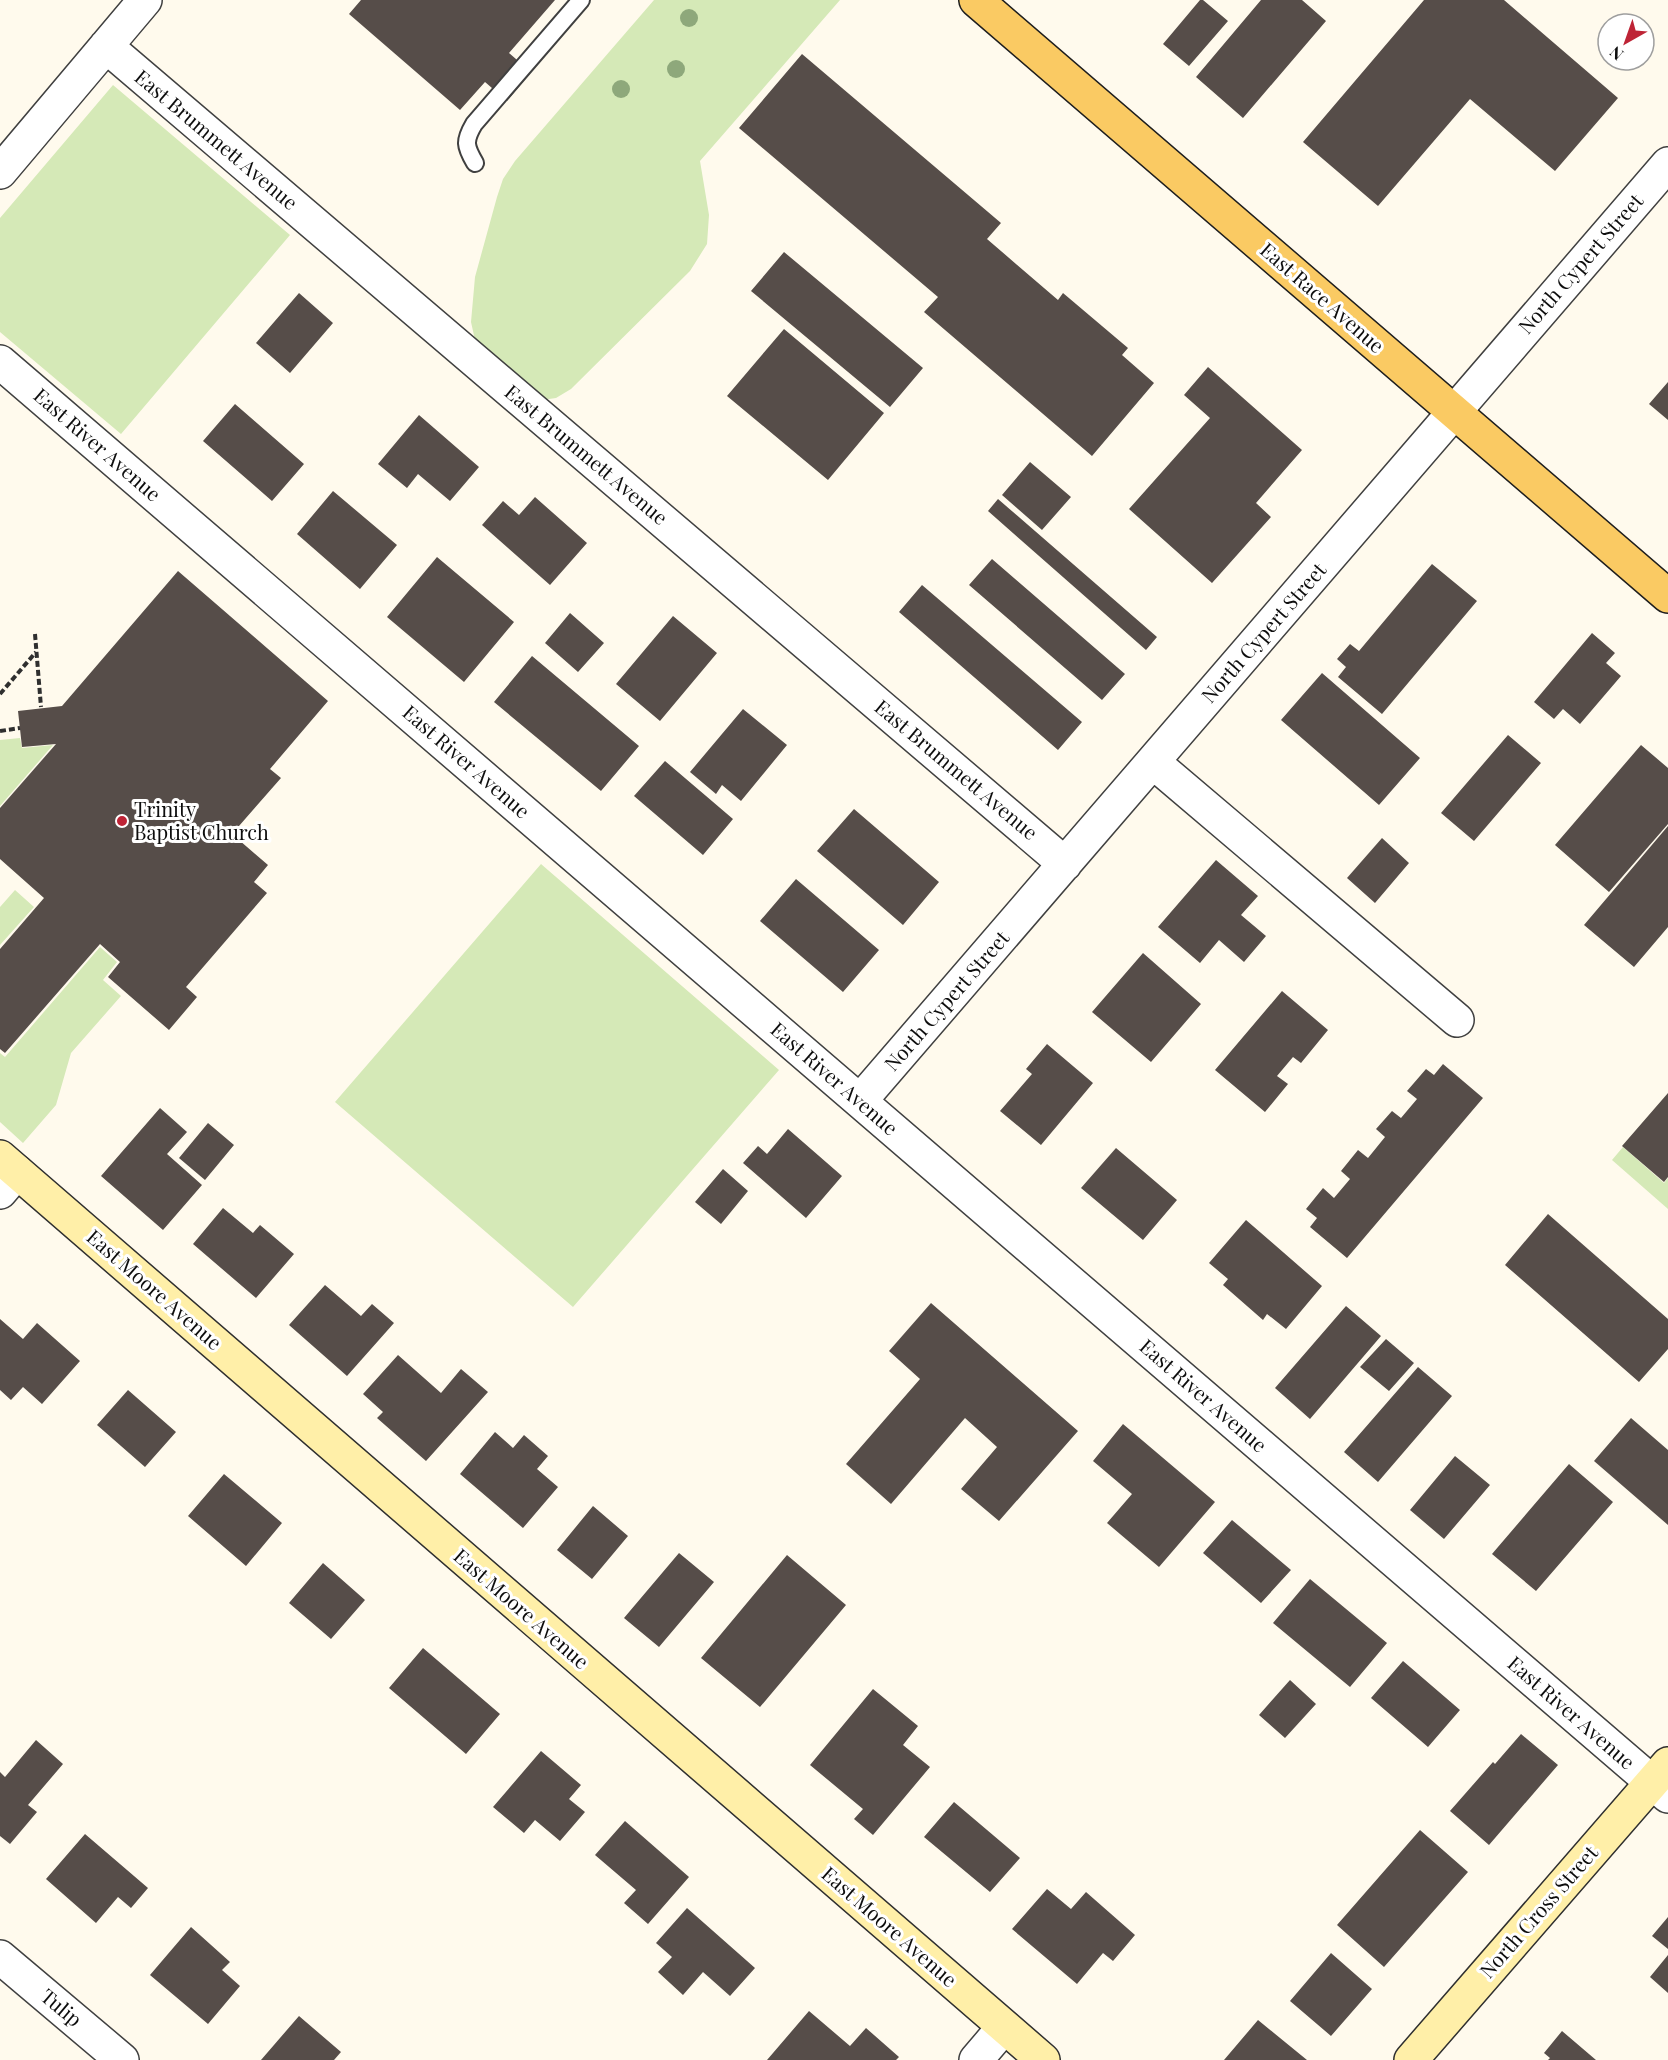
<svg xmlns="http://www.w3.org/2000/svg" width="1668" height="2060" viewBox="0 0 1668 2060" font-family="'Playfair Display',serif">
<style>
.green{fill:#d5e9b7}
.building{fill:#564d49}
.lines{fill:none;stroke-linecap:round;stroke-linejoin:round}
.lane-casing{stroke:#404040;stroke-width:20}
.street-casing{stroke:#404040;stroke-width:36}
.secondary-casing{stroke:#2f2f2f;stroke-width:36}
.primary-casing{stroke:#1e1e1e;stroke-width:36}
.path{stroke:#2f2f2f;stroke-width:4;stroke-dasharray:6 3;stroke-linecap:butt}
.lane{stroke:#fff;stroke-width:16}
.street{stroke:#fff;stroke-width:33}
.secondary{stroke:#ffefa8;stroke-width:33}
.primary{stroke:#faca63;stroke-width:33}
.tree{fill:#8ea87b}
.poi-dot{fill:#be2436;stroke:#fff;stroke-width:2}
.labels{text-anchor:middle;stroke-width:6;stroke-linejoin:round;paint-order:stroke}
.street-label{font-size:20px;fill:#0d0d0d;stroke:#fff}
.poi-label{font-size:20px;fill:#0d0d0d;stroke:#fff;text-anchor:start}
</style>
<rect width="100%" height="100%" fill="#fffaed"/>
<!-- green -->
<path class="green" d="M654,0H840L700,161L709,215L707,244L690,271L571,389L556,398L542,400L475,340L471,322L475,277L497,197L503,179L515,161Z
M113,85L290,235L121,434L0,332V218Z
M20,738L22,748L53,745L0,806V740Z
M541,864L779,1070L573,1307L335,1102Z
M15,890L34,907L0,945V907Z
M100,947L117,962L103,980L121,996L71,1053L56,1105L23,1143L0,1122V1053L5,1057Z
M1623,1147L1664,1183L1668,1178V1209L1612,1160Z"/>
<!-- building -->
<path class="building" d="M361,0H555L509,53L531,72L507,101L485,82L460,110L349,14Z
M1200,0H1203L1228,21L1189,66L1163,44Z
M1261,0H1302L1326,21L1243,118L1196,77Z
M1424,0H1504L1618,98L1555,171L1470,99L1378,206L1303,142Z
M802,54L1001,223L987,239L1058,300L1063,293L1128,348L1122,355L1154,383L1092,456L924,312L938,297L739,128Z
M784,252L923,368L890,407L751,291Z
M299,293L333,323L290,373L256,343Z
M784,329L884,413L828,480L727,396Z
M1208,367L1302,450L1256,503L1271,517L1212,583L1129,509L1210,418L1184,395Z
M1668,382V420L1649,404Z
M235,404L304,464L272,501L203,441Z
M419,415L479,467L450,501L418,474L407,488L378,464Z
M1030,462L1071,497L1042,530L1002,495Z
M333,491L397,545L360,589L297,534Z
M535,497L587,543L550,585L482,525L503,501L519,515Z
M998,499L1157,637L1146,650L988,511Z
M437,557L514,622L464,682L387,617Z
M992,559L1125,674L1102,700L969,585Z
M1432,564L1477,601L1382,714L1338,677L1346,667L1337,659L1350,644L1359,651Z
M178,571L328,701L270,769L281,778L232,834L268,865L254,882L267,893L186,987L197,997L169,1030L108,977L120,962L100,944L5,1053L0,1049V949L44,898L0,859V808L56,744L22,747L18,711L62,706Z
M922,585L1082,722L1058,750L899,612Z
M570,613L604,643L578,672L545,643Z
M673,616L717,653L660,721L616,684Z
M1592,633L1615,653L1606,663L1621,676L1580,724L1563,709L1554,719L1534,702Z
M532,656L639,746L601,791L494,702Z
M1322,673L1420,758L1379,805L1281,720Z
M743,709L787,745L741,801L722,785L716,794L690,772Z
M1508,735L1541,763L1474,841L1441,813Z
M1641,745L1668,768V824L1609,892L1555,845Z
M665,761L733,819L703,855L634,796Z
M854,809L939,882L903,925L817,851Z
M1668,826V927L1634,967L1584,925Z
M1382,838L1409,863L1375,903L1347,878Z
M1216,860L1258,896L1241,915L1266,936L1244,962L1219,940L1200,963L1158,927Z
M796,879L879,950L843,992L760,921Z
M1143,953L1201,1004L1151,1062L1092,1012Z
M1282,991L1328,1030L1301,1063L1293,1057L1277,1076L1288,1084L1265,1112L1215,1070Z
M1047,1044L1093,1083L1041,1145L1000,1111L1032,1074L1026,1069Z
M1443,1064L1483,1098L1347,1258L1310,1227L1317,1218L1306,1209L1323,1188L1334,1198L1350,1179L1341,1171L1358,1150L1368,1158L1385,1137L1376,1129L1392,1111L1401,1118L1417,1099L1407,1091L1426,1069L1434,1075Z
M1668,1093V1177L1664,1182L1622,1146Z
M160,1108L187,1132L167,1154L202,1185L163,1230L101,1176Z
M208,1123L234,1145L205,1180L179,1158Z
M788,1129L842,1176L806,1218L743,1163L758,1146L767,1154Z
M1116,1148L1177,1200L1143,1240L1081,1188Z
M723,1169L748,1191L721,1224L695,1202Z
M223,1208L253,1233L260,1225L294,1254L256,1298L193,1244Z
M1548,1214L1668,1319V1349L1639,1382L1505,1265Z
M1246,1220L1322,1286L1286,1329L1267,1314L1263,1320L1223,1285L1228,1279L1209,1263Z
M325,1285L361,1316L372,1304L394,1323L347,1376L289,1325Z
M931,1303L1078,1431L999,1521L961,1489L997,1447L965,1418L891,1504L846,1464L920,1379L889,1351Z
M1346,1306L1381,1336L1310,1419L1275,1388Z
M0,1319L23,1339L37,1323L80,1361L42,1404L23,1387L11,1400L0,1390Z
M1386,1339L1414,1363L1389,1391L1360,1367Z
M398,1355L441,1393L461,1369L488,1392L426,1461L377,1418L383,1412L363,1394Z
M1418,1367L1452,1396L1378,1482L1344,1452Z
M128,1390L176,1432L145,1467L97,1425Z
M1631,1418L1668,1450V1525L1594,1461Z
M1123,1424L1215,1502L1159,1567L1107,1523L1132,1494L1093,1461Z
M495,1432L513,1448L524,1435L548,1456L537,1469L558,1487L523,1528L460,1474Z
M1455,1456L1490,1485L1444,1539L1410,1510Z
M1569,1464L1613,1502L1536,1591L1492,1554Z
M224,1474L282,1523L246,1566L188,1516Z
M593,1506L628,1536L592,1579L557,1550Z
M1232,1520L1291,1570L1261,1603L1203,1553Z
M679,1553L714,1582L659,1647L624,1618Z
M787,1555L846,1605L760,1707L701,1658Z
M323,1563L365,1600L331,1639L289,1603Z
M1310,1579L1387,1643L1350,1687L1273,1623Z
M423,1648L500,1714L466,1754L389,1688Z
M1403,1661L1460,1710L1428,1747L1371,1698Z
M1290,1680L1316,1704L1285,1738L1259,1715Z
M873,1689L918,1726L903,1745L930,1767L873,1835L854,1819L863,1809L810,1765Z
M1521,1734L1558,1765L1489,1845L1450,1811L1493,1762L1495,1764Z
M36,1740L63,1764L28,1805L37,1812L10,1844L0,1836V1772L5,1777Z
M541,1751L581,1785L569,1799L585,1812L560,1841L535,1820L524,1833L493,1807Z
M954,1802L1020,1858L990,1892L924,1837Z
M625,1821L689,1877L648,1924L624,1903L636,1890L595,1855Z
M1420,1830L1468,1872L1384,1967L1337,1925Z
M85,1834L148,1888L131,1908L118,1897L96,1923L46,1879Z
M1047,1889L1071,1909L1086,1892L1135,1935L1113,1961L1103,1953L1077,1984L1012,1929Z
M687,1908L755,1968L730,1996L703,1972L683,1995L658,1972L672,1957L656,1943Z
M1668,1917V1949L1652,1936Z
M191,1927L230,1962L222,1970L240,1986L208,2024L150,1975Z
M1331,1953L1372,1989L1331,2036L1290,2001Z
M1668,1955V1993L1650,1977Z
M809,2011L850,2046L866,2028L899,2057L896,2060H767Z
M299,2016L341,2052L334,2060H261Z
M1258,2020L1307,2060H1224Z
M1562,2031L1596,2060H1548L1550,2058L1544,2053Z"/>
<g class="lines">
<!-- lane casing -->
<g class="lane-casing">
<path id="lane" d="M475,163C465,146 464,141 474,124L581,0"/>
</g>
<!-- street casing -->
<g class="street-casing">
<path id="street" d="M106,46L1065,864
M0,172L145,0
M0,362L1668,1796
M1153,762L1457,1020
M860,1101L1668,164
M0,1192L17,1172
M0,1957L122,2060
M976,2060L1004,2027"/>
</g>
<!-- secondary casing -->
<g class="secondary-casing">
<path id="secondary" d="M0,1157L1043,2060
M1411,2060L1668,1764"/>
</g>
<!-- primary casing -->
<g class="primary-casing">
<path id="primary" d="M976,0L1668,596"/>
</g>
<!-- path -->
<path class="path" d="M35,634L41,707
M0,694L36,652
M0,731L20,728"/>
<!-- lane -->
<use href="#lane" class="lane"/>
<!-- street -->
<use href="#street" class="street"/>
<!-- secondary -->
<use href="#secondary" class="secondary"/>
<!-- primary -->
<use href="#primary" class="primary"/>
</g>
<!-- trees -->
<g class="tree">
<circle cx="689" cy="18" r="9"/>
<circle cx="676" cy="69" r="9"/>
<circle cx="621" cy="89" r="9"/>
</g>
<!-- markers -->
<circle class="poi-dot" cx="122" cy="821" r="6"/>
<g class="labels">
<!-- street labels -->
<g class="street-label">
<text transform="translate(216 140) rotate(40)" y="7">East Brummett Avenue</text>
<text transform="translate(1581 264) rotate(-49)" y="7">North Cypert Street</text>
<text transform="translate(1322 298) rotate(41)" y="7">East Race Avenue</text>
<text transform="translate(97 445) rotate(41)" y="7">East River Avenue</text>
<text transform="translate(586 455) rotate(40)" y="7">East Brummett Avenue</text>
<text transform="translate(1264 633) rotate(-49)" y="7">North Cypert Street</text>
<text transform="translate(466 762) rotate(41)" y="7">East River Avenue</text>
<text transform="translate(956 770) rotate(40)" y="7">East Brummett Avenue</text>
<text transform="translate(947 1001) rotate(-49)" y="7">North Cypert Street</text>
<text transform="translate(834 1079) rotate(41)" y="7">East River Avenue</text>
<text transform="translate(154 1290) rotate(41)" y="7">East Moore Avenue</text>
<text transform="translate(1203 1396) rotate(41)" y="7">East River Avenue</text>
<text transform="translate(521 1609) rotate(41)" y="7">East Moore Avenue</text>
<text transform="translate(1571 1713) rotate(41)" y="7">East River Avenue</text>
<text transform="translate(1539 1912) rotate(-49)" y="7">North Cross Street</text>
<text transform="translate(889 1927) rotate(41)" y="7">East Moore Avenue</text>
<text transform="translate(61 2008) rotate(40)" y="7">Tulip</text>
</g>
<!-- poi labels -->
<g class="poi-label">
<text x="134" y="817">Trinity<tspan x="134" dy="23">Baptist Church</tspan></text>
</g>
</g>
<!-- north arrow -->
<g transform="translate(1626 42) rotate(220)"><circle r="28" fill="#ffffff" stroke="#9e9e9e" stroke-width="1.5"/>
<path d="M0-4.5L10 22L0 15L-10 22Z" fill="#be2436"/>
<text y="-9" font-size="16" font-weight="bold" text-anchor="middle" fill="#0d0d0d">N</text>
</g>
</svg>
